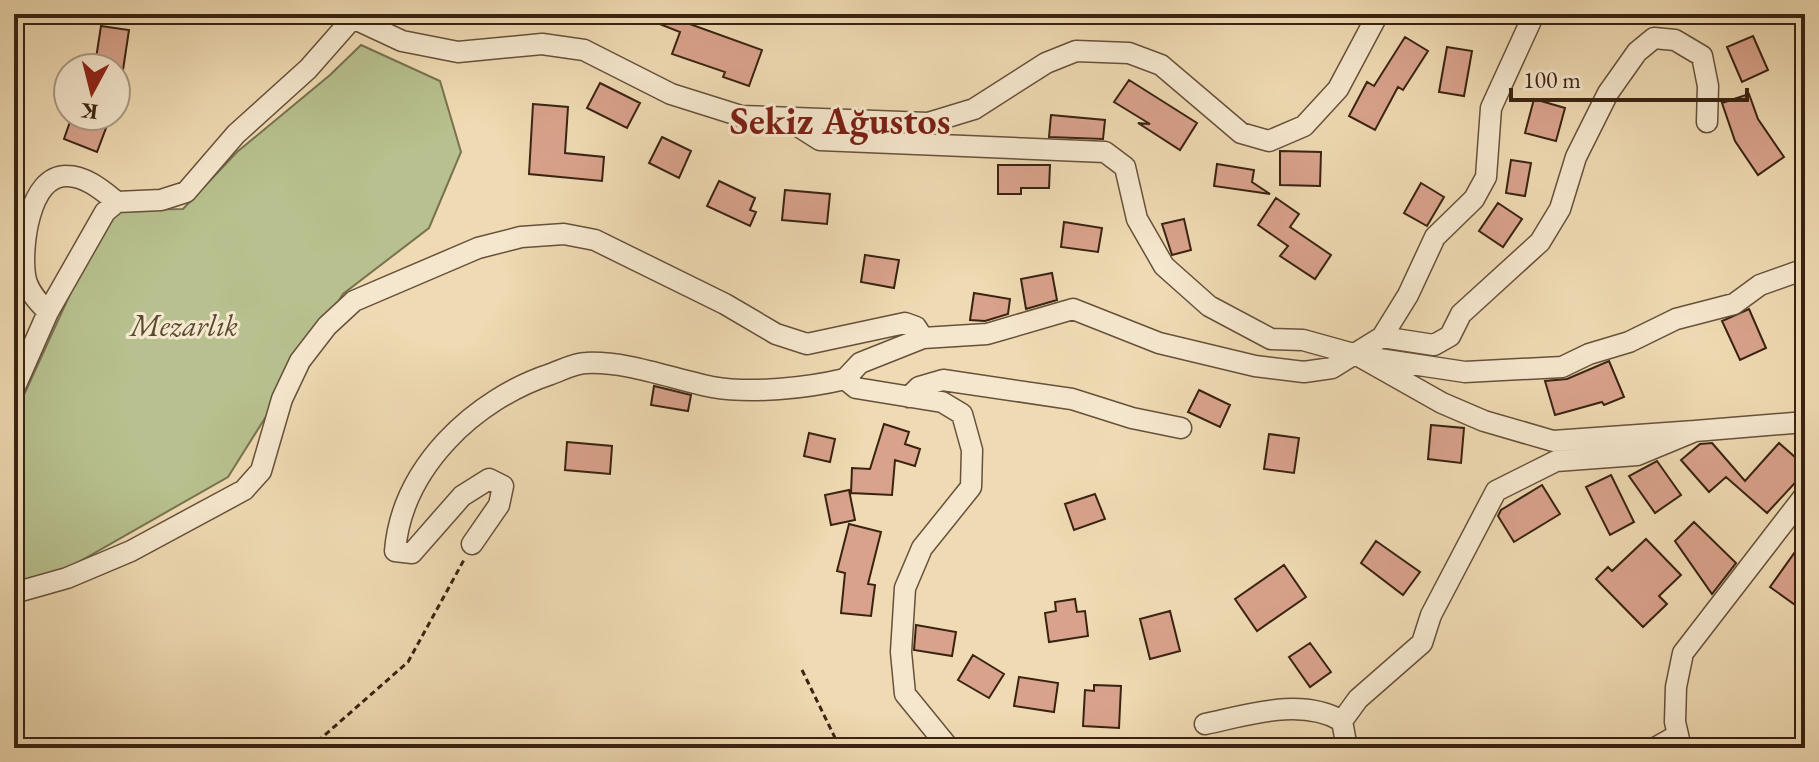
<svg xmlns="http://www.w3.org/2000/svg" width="1819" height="762" viewBox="0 0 1819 762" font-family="'EB Garamond',serif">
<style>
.green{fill:#b7c08e;stroke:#787250;stroke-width:2}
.building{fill:#d9a28c;stroke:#392311;stroke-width:2}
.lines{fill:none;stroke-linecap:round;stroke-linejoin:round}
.minor-casing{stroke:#66513a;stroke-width:23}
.path{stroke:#392311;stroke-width:3;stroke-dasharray:6 4;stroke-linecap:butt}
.minor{stroke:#f5e7ce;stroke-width:20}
.labels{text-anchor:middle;stroke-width:6;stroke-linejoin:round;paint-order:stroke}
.park-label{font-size:30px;font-style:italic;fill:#584a30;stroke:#f5e7ce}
.district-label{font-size:38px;font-weight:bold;fill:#7a1f14;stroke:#f5e7ce}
</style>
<rect width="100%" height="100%" fill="#efdab3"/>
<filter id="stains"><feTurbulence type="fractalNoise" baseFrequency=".0025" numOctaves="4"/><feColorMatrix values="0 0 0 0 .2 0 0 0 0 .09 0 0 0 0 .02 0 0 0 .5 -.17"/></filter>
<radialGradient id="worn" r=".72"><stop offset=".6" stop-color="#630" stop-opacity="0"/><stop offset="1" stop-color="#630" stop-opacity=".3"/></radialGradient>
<!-- green -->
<path class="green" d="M361,45L440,81L461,152L429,228L343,294L228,477L47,580L14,584V425L22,399L99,231L117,210L183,209L237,152L330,75Z"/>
<!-- building -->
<path class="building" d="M662,14L762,50L749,86L723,77L725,72L672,54L680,32L657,23Z
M101,26L129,30L123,70L95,65Z
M1753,36L1768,70L1742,82L1727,47Z
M1405,37L1428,51L1403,90L1398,87L1375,130L1349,116L1367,82L1374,86Z
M1447,47L1472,51L1464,96L1439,92Z
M1129,80L1197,123L1180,150L1138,123L1150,124L1114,102Z
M600,83L640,103L627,128L587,108Z
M1749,94L1758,119L1784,157L1758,175L1735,141L1722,103Z
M1534,99L1565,108L1556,141L1525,133Z
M533,104L568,107L565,153L604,157L602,181L529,174Z
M1051,115L1105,120L1103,139L1049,137Z
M72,116L109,120L97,152L64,139Z
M662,137L691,151L679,178L649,163Z
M1280,151L1321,152L1320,186L1280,185Z
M1511,160L1531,163L1525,196L1506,193Z
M1217,164L1254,170L1252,182L1270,194L1214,186Z
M998,165H1050L1049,188H1021V194H998Z
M719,181L755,198L750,210L756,212L750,226L707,206Z
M1421,183L1444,197L1427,226L1404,213Z
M785,190L830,194L827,224L782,220Z
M1276,198L1299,214L1290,227L1331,255L1315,279L1280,256L1288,246L1258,225Z
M1498,203L1522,219L1503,247L1479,231Z
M1184,219L1191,250L1172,255L1162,224Z
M1064,222L1102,228L1098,252L1061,247Z
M865,255L899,260L894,288L861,282Z
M1052,273L1057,300L1026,309L1021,279Z
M974,293L1010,299L1008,314L985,321L970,320Z
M1749,309L1766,348L1740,360L1722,321Z
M1609,361L1624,397L1604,405L1602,402L1555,415L1545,381L1567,379Z
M654,386L691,395L688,411L651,405Z
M1199,390L1230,405L1220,427L1188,412Z
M884,424L909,432L905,444L920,449L915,466L895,460L892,495L851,493L852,468L870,469Z
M1431,425L1464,428L1461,463L1428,459Z
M809,433L835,439L830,462L804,456Z
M1269,434L1299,438L1294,473L1264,469Z
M567,442L612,446L610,474L565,470Z
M1712,443L1745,481L1779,443L1805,466V472L1767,513L1726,477L1709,492L1681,460L1700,444Z
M1657,461L1681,495L1655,513L1629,476Z
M1611,475L1634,522L1610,535L1586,487Z
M1542,485L1560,514L1514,542L1498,516L1501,510Z
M849,490L855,520L831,525L825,495Z
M1095,494L1105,519L1074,530L1065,504Z
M1694,522L1736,563L1712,594L1675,541Z
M849,524L881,532L868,584L875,585L871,616L841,613L845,573L837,571Z
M1646,539L1681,575L1659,596L1667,604L1643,627L1596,579L1608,567L1612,571Z
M1376,541L1420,572L1403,595L1361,563Z
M1795,552L1805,559V612L1770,587Z
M1284,565L1306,597L1257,631L1235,599Z
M1075,599L1077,612L1085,611L1088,636L1049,642L1045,613L1056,611L1055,602Z
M1170,611L1180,651L1150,659L1140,619Z
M916,625L956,632L952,656L914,650Z
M1310,643L1331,672L1310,687L1289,657Z
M973,655L1004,674L989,698L958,680Z
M1019,677L1058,683L1054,712L1014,706Z
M1094,685L1121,686L1119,728L1083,726L1085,690L1094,691Z"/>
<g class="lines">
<!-- minor casing -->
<g class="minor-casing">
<path id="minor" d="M344,14L402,41L458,52L542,44L584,50L671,94L741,116L928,123L974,109L1046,63L1076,51L1129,53L1161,65L1241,133L1269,141L1304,126L1338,89L1378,14
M787,119L820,140L1105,152L1125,167L1137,219L1164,266L1209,306L1271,339L1303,340L1357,355L1442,403L1484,421L1553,441L1695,431
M48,312C38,302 27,290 25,275C21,247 29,175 67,176C86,176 103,191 117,202
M1382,337L1434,345L1450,336L1461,314L1540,242L1560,209L1576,157L1608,93L1637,52L1654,38L1675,40L1702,56L1708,86L1707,122
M1372,358L1465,372L1562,367L1589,354L1629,342L1676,319L1734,304L1760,285L1805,269
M14,389L48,312L105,212L117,202L161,200L186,192L236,134L308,69L352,19
M909,397L919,387L943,380L1072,399L1132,418L1181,428
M472,544L499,505L503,486L489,479L462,496L412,553L395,551C402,467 475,399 551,374C562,370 575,363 586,363C627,361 672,379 712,387C751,394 807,388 845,379
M14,593L67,578L131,551L244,490L261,471L282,399L300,361L327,326L354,301L478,248L521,237L564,234L595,240L725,304L776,334L807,344L905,323L916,327L923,338
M1205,724C1248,715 1301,697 1342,721
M949,748L905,694L901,652L905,588L922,548L971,487L972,450L962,414L942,402L856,388L845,379L860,363L923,338L987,334L1073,309L1159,343L1255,366L1304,372L1332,368L1382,337L1408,295L1435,237L1474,199L1486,177L1491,108L1534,14
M1347,748L1342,721L1358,699L1422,643L1431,615L1496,491L1556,461L1637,455L1695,431L1805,422
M1655,748L1678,735
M1681,748L1675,722L1676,687L1683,653L1805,495"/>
</g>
<!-- path -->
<path class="path" d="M802,670L840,748
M310,748L408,662L465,558"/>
<!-- minor -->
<use href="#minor" class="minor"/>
</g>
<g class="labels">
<!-- park labels -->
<g class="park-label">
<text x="184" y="336">Mezarlık</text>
</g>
<!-- district labels -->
<g class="district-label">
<text x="840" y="134">Sekiz Ağustos</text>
</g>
</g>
<!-- margin -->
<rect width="1819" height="762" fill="none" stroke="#efdab3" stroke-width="48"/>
<rect x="16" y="16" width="1787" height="730" fill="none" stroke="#392311" stroke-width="4"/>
<rect x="24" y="24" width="1771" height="714" fill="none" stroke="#392311" stroke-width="2"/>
<!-- north arrow -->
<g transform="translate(92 92) rotate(187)"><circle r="38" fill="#f5e7ce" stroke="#aa9982" stroke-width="2"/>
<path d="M0-6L14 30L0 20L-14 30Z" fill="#8f2418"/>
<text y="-12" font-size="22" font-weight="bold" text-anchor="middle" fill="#392311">K</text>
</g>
<!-- scale -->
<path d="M1511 88v12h236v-12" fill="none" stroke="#392311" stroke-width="4"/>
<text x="1523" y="88" font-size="24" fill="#392311" stroke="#f5e7ce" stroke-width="6" paint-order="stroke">100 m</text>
<rect width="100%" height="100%" filter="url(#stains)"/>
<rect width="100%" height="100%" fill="url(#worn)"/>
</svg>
